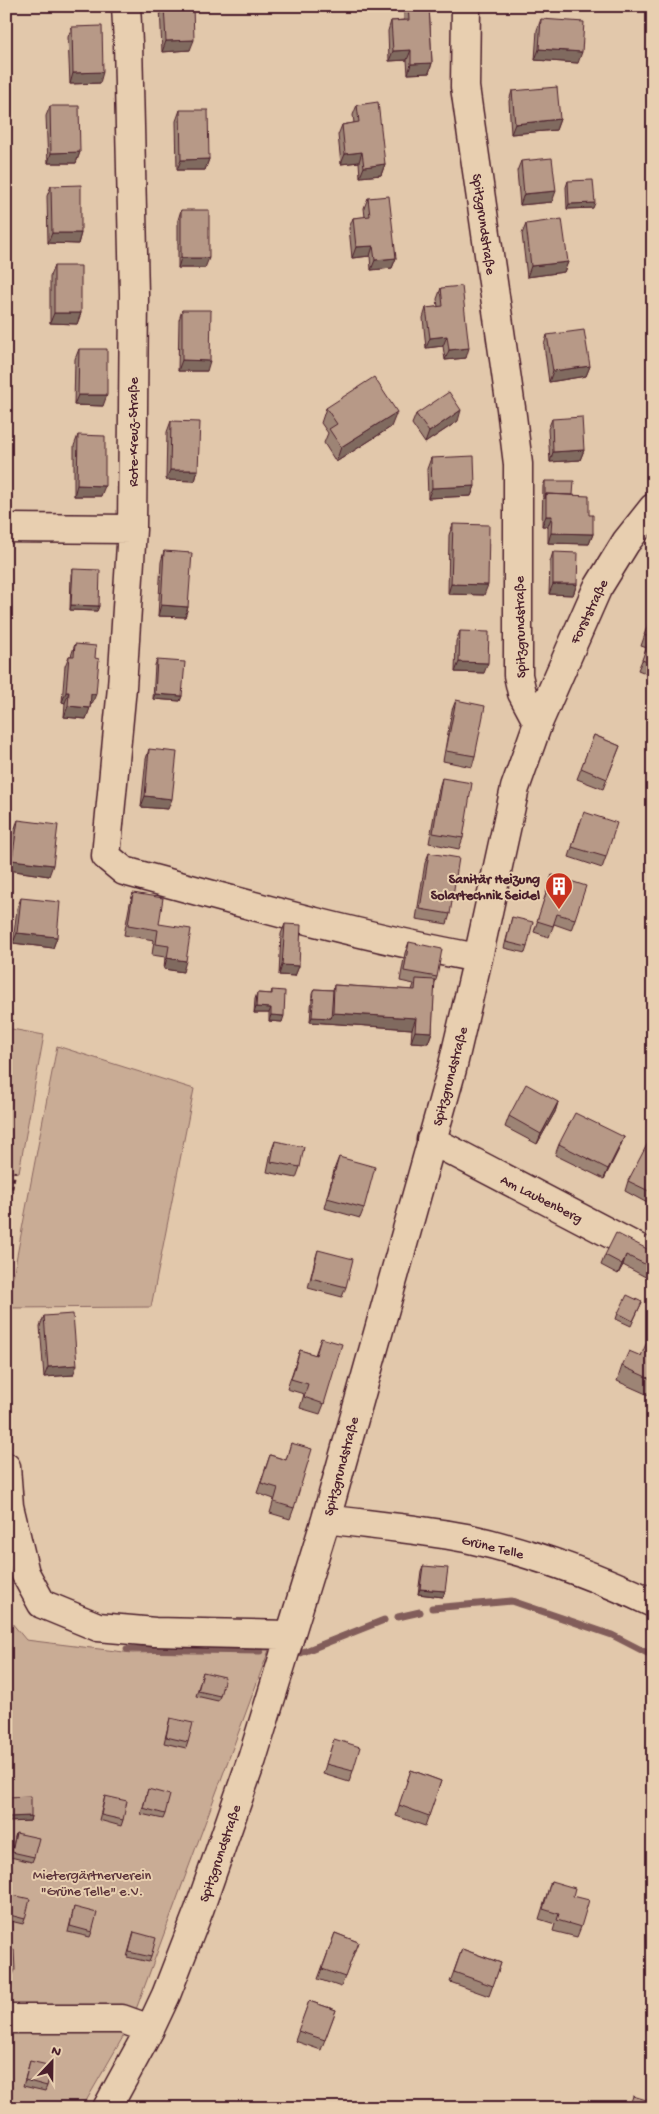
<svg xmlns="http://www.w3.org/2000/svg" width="659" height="2114" viewBox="0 0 659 2114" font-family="'Gochi Hand',sans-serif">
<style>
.green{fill:#c9ac95;stroke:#8a6660}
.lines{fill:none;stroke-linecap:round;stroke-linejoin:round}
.stream{stroke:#825d5a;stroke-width:7}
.minor-casing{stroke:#4a1f2b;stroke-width:31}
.path{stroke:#4a1f2b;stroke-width:3;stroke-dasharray:4 4;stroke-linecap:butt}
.minor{stroke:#e8cfb0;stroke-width:28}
.wall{fill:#9d8474;stroke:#4a1f2b}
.shaded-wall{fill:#806b5e;stroke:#4a1f2b}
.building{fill:#b79987;stroke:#4a1f2b}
.labels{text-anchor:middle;stroke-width:4;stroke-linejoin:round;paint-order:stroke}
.street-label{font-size:14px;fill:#4a1f2b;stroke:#e8cfb0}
.poi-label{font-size:14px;font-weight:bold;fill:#4a1f2b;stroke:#e8cfb0;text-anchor:end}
.park-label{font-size:14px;fill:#5d343b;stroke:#e8cfb0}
</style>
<rect width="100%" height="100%" fill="#e2c8ab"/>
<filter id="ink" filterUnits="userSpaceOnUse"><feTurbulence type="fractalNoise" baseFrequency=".02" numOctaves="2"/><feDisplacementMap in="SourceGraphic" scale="10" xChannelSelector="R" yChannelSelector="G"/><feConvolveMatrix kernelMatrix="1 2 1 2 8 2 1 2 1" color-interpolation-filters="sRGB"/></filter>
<g filter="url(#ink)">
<!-- green -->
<path class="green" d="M6,1028L44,1035L19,1172L10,1173L6,1193Z
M57,1046L194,1089L151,1307L7,1308Z
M6,1616L26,1640L132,1653L269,1650L131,2023L82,2108H6Z"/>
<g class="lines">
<!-- stream -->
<path class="stream" d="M432,1608L512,1601L612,1635L653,1656
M398,1617L420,1612
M127,1649L260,1651
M298,1654L384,1620"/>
<!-- minor casing -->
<g class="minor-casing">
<path id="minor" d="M126,6L128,43L134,294L132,529L122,687L106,856L124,871C242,903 359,936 478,958
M466,6L465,87L511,408L518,464V675L522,693L538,723
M6,528L132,529
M431,1140L653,1256
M6,1467L9,1506L25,1573L42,1604L98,1627L155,1632L290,1635
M326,1519C372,1525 420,1529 466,1538C530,1552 593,1575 653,1603
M6,2019H122L150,2029
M107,2108L150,2029L166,1995L199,1910L252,1759L326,1519L452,1069L478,958L515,788L538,723L597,589L626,542L653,508"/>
</g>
<!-- path -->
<path class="path" d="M6,1220L15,1171"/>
<!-- minor -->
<use href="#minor" class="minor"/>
</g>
<!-- wall -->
<path class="wall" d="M160,6H193L190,50L162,52Z
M406,6H429L432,63L429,73L408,74L407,60L389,61L388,31L391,21L404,20V12Z
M541,19L578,63L535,60L537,30Z
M72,27L100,83L70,84L68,37Z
M512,91L560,119L556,130L511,134L509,101Z
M357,105L385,164L381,175L360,177L359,162L341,164L338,135L342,125L354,123L353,115Z
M50,106L80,152L76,163H48L46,116Z
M180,110L209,159L205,170H177L176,121Z
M521,161L552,202L520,205L517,171Z
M568,181L593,208L567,209L566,187Z
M51,186L81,233L78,244L48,243L47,196Z
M368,198L396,258L392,268L371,270L370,256L352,258L349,228L353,218L365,217L364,208Z
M181,210L205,268H178V220Z
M526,224L568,262L564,272L527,277L522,234Z
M54,266L81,313L77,324L50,323V276Z
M441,288L466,358L445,360L443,346L426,348L423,318L426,308L438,307L437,299Z
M182,310L207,371H178L179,320Z
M547,335L590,366L586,376L549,382L544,345Z
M79,349L103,406L74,405L75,359Z
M326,408L391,427L336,462L324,443L328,433L321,423Z
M416,414L458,421L425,443L412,424Z
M552,419L584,450L580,460L550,462L548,429Z
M653,419V431L649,429Z
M171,421L198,470L195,481L166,480L167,432Z
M78,435L101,496H74V446Z
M431,458L475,486L471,496L428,498L427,469Z
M545,481L573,495L589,515L593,534L589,544L548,543V526H542L543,486Z
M453,524L484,595L448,594L449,535Z
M164,551L188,607L185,617L158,616L161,562Z
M553,552L577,584L573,595L549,594L550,562Z
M73,569L99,606L97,611L70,610L71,574Z
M652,614H653V676L638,670L647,648L641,646Z
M460,631L484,673L455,672L456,641Z
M75,644L92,704H91L86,719L64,717L65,703L62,702L65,666L69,656H71Z
M157,660L182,696L180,701L153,699L155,665Z
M456,700L475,756L472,767L443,761L452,710Z
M594,735L620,746L603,789L577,779Z
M149,749L168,809L141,807L146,759Z
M442,778L463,838L459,849L429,843L439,788Z
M18,820L49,876L8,870L14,830Z
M580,822L606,857L602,868L569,857Z
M429,853L450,914L447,924L416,919L425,863Z
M552,875L575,919L571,930L554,924L549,937L534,932Z
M133,893L159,924L183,972L164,969L165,957L152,955L154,940L124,935L130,903Z
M21,898L57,937L53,948L13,943L17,908Z
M512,917L527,947L525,953L504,948Z
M285,924L299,966L295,976L279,975L281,934Z
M409,942L437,977L434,985L432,1032L428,1043L411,1042L412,1029L310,1022L312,994L314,989L333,990L334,985L412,990L414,984L400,981L405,953Z
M272,990L282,1022L269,1021V1013H254L255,999L257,993L271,994Z
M653,1006V1040L646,1038Z
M558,1102L555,1112L537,1144L505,1127L509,1116Z
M624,1137L620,1147L604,1179L555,1155L559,1144Z
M653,1140V1202L651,1205L625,1191L628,1181Z
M275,1141L300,1167L296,1178L267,1172L271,1152Z
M339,1157L364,1208L360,1218L324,1208L335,1167Z
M318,1250L346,1287L342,1297L308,1288L315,1260Z
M653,1252V1281L623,1265L618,1274L601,1265L605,1255Z
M642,1302L631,1326L616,1319L618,1313Z
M44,1316L73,1375L44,1377L40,1326Z
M321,1338L324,1404L320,1414L300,1408L304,1394L287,1389L300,1350L315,1355Z
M653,1339V1397L617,1381L622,1366L641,1356Z
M291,1443L294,1508L290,1519L270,1513L274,1499L257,1493L270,1455L286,1460Z
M423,1566L445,1591L443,1597L418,1594L421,1571Z
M203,1672L220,1696L218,1701L196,1696Z
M170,1718L188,1742L186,1748L164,1743Z
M334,1739L353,1771L349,1782L323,1774Z
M411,1770L441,1781L425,1826L396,1816Z
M148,1789L165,1814L163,1819L141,1814Z
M105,1796L123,1820L121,1826L99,1820Z
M6,1797L31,1816L30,1821L6,1822Z
M16,1833L34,1857L32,1862L10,1857Z
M551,1881L573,1896L581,1927L577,1937L553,1931L555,1924L539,1919Z
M8,1894L25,1919L23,1924L6,1920V1898Z
M74,1907L92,1932L90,1937L68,1932Z
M134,1932L151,1957L149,1962L127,1957Z
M335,1933L358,1942L341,1987L318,1979Z
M462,1949L501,1963L489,1996L450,1982Z
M309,2001L336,2010L321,2050L295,2041Z
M30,2061L47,2086L45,2091L23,2086Z"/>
<!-- shaded-wall -->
<path class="shaded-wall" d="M194,40L190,50L162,52L166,41Z
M539,49L582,52L578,63L535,60Z
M411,50L407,60L389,61L393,51Z
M432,63L429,73L408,74L411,64Z
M103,72L100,83L70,84L73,73Z
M560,119L556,130L511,134L515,124Z
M80,152L76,163H48L51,153Z
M362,152L359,162L341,164L345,154Z
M209,159L205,170H177L181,160Z
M385,164L381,175L360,177L364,167Z
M556,191L552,202L520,205L524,194Z
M595,203L593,208L567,209L569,204Z
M52,233H81L78,244L48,243Z
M373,246L370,256L352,258L356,247Z
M181,258H209L205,268H178Z
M396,258L392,268L371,270L375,260Z
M568,262L564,272L527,277L531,266Z
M54,313H81L77,324L50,323Z
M447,336L443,346L426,348L430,338Z
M469,348L466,358L445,360L449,350Z
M182,360L210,361L207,371H178Z
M590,366L586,376L549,382L553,371Z
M78,395H107L103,406L74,405Z
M461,410L458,421L425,443L429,432Z
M397,412L391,427L336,462L341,447Z
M584,450L580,460L550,462L553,452Z
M170,470H198L195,481L166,480Z
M77,485L105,486L101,496H74Z
M475,486L471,496L428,498L432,488Z
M546,516H552L548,526H542Z
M551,533L593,534L589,544L548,543Z
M451,584L488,585L484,595L448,594Z
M553,584H577L573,595L549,594Z
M71,605L99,606L97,611L70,610Z
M161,605L188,607L185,617L158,616Z
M459,662L488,663L484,673L455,672Z
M66,692H69L65,703L62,702Z
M91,694H96L92,704H88Z
M155,694L182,696L180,701L153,699Z
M68,706L90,708L86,719L64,717Z
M145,796L172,799L168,809L141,807Z
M12,860L53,865L49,876L8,870Z
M17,933L57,937L53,948L13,943Z
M167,958L186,961L183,972L164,969Z
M282,965L299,966L295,976L279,975Z
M256,1007L271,1008L269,1013H254Z
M333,1013L416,1018L412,1029L310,1022L312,1017L331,1018Z
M271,1015L284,1016L282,1022L269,1021Z
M415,1031L432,1032L428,1043L411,1042Z
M558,1102L555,1112L537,1144L541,1134Z
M624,1137L620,1147L604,1179L608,1169Z
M626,1255L623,1265L618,1274L622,1264Z
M77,1365L73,1375L44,1377L48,1367Z
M420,1589L445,1591L443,1597L418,1594Z
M31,1816L30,1821L6,1822L7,1817Z
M6,1970H15L13,1975L6,1976Z"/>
<!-- building -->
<path class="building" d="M164,6H193L194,40L166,41Z
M408,6H429L432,63L411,64V50L393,51L391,21L409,20Z
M541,19L584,22L582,52L539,49Z
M102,26L103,72L73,73L72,27Z
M557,87L560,119L515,124L512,91Z
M378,102L385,164L364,167L362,152L345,154L342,125L359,122L357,105Z
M50,106H79L80,152L51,153Z
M180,110H208L209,159L181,160Z
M552,158L556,191L524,194L521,161Z
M593,180L595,203L569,204L568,181Z
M81,185V233H52L51,186Z
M389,196L396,258L375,260L373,246L356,247L353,218L370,216L368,198Z
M181,210H209V258H181Z
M562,219L568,262L531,266L526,224Z
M54,266H81V313H54Z
M462,286L469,348L449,350L447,336L430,338L426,308L443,306L441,288Z
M182,310H211L210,361L182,360Z
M584,330L590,366L553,371L547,335Z
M79,349H107V395H78Z
M374,377L397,412L341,447L329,429L337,424L326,408Z
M449,392L461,410L429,432L416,414Z
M582,417L584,450L553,452L552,419Z
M171,421L200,422L198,470H170Z
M78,435L105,436V486L77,485Z
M474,456L475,486L432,488L431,458Z
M545,481H574L573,495L546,494L545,499Z
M546,494L589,496V515H593V534L551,533L552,516H546Z
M453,524L489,525L488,585L451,584Z
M164,551L192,553L188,607L161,605Z
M553,552L578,553L577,584H553Z
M73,569L100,570L99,606L71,605Z
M652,614H653V664L642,660L650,637L644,635Z
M460,631L489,632L488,663L459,662Z
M75,644L96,646L95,658L99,659L96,694H91L90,708L68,706L69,692H66L69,656H74Z
M157,660L185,662L182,696L155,694Z
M456,700L485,706L475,756L446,751Z
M594,735L620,746L607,779L581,768Z
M149,749L177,752L172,799L145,796Z
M442,778L472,783L463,838L433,833Z
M584,812L617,823L606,857L572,847Z
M18,820L58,825L53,865L12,860Z
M429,853L459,858L450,914L420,909Z
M552,875L586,886L575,919L557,914L553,926L537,921Z
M133,893L163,898L159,924L191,929L186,961L167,958L169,946L156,944L158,930L128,925Z
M21,898L60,902L57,937L17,933Z
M512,917L533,922L527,947L506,942Z
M285,924L301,925L299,966L282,965Z
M409,942L442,949L437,977L404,971Z
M416,979L435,980L432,1032L415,1031L416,1018L333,1013L334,985L415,990Z
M314,989L333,990L331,1018L312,1017Z
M272,990L285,991L284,1016L271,1015V1008L256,1007L257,993L272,994Z
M653,1013V1029L650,1028Z
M526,1084L558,1102L541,1134L509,1116Z
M575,1113L624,1137L608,1169L559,1144Z
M650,1139L653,1140V1193L628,1181Z
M275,1141L304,1147L300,1167L271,1162Z
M339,1157L375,1167L364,1208L327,1198Z
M616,1233L653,1252V1268L626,1255L622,1264L605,1255Z
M318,1250L353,1259L346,1287L311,1278Z
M627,1295L642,1302L633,1321L618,1313Z
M73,1314L77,1365L48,1367L44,1316Z
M649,1337L653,1339V1380L622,1366L629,1351L641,1356Z
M321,1338L342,1344L324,1404L304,1397L308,1384L291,1379L300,1350L316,1355Z
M291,1443L312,1449L294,1508L274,1502L278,1488L261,1483L270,1455L286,1460Z
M423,1566L448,1568L445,1591L420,1589Z
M203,1672L225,1677L220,1696L198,1691Z
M170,1718L193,1723L188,1742L166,1737Z
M334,1739L360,1747L353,1771L326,1764Z
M411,1770L441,1781L429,1816L399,1805Z
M148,1789L170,1795L165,1814L143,1808Z
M31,1796V1816L7,1817V1797Z
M105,1796L127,1801L123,1820L101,1815Z
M16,1833L39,1838L34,1857L12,1852Z
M551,1881L575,1888L573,1896L589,1900L581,1927L557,1920L559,1914L543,1909Z
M8,1894L30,1899L25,1919L6,1914V1900Z
M74,1907L97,1913L92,1932L70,1926Z
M134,1932L156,1938L151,1957L129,1952Z
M335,1933L358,1942L345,1977L322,1969Z
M462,1949L501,1963L493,1986L454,1972Z
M6,1950H14L15,1970H6Z
M309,2001L336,2010L325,2040L298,2031Z
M30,2061L52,2066L47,2086L25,2080Z
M633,2096L653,2102V2108H629Z
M178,2105L186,2108H177Z"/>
</g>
<!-- icons -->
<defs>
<g id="building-pin" transform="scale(1.4375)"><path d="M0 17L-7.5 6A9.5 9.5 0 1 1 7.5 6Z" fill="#c8321e" stroke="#e8cfb0"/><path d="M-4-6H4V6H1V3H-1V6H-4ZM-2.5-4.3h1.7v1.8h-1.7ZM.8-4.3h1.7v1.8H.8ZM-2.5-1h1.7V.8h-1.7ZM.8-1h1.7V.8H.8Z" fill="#fff"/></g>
</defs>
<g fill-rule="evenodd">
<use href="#building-pin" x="559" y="886"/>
</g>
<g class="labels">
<!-- street labels -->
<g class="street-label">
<text transform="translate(485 224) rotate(82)" y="5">Spitzgrundstraße</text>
<text transform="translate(132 432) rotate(-90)" y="5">Rote-Kreuz-Straße</text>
<text transform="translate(588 611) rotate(-64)" y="5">Forststraße</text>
<text transform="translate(519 627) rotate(-91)" y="5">Spitzgrundstraße</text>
<text transform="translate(449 1076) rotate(-75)" y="5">Spitzgrundstraße</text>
<text transform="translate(542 1198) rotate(27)" y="5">Am Laubenberg</text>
<text transform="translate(340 1466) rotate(-75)" y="5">Spitzgrundstraße</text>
<text transform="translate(493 1546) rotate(14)" y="5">Grüne Telle</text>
<text transform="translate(219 1853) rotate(-71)" y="5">Spitzgrundstraße</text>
</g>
<!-- poi labels -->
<g class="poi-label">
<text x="540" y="883">Sanitär Heizung<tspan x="540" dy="16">Solartechnik Seidel</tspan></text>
</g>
<!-- park labels -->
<g class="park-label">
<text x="92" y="1879">Mietergärtnerverein<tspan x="92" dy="16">"Grüne Telle" e.V.</tspan></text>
</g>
</g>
<!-- margin -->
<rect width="659" height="2114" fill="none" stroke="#e8cfb0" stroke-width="25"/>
<rect x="12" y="12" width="634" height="2089" fill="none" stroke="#4a1f2b" stroke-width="2" filter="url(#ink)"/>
<!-- north arrow -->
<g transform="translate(52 2062) rotate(22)" stroke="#e8cfb0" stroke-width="4" paint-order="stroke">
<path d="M0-4L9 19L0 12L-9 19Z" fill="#4a1f2b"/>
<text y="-8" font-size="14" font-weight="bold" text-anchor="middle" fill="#4a1f2b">N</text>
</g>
</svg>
